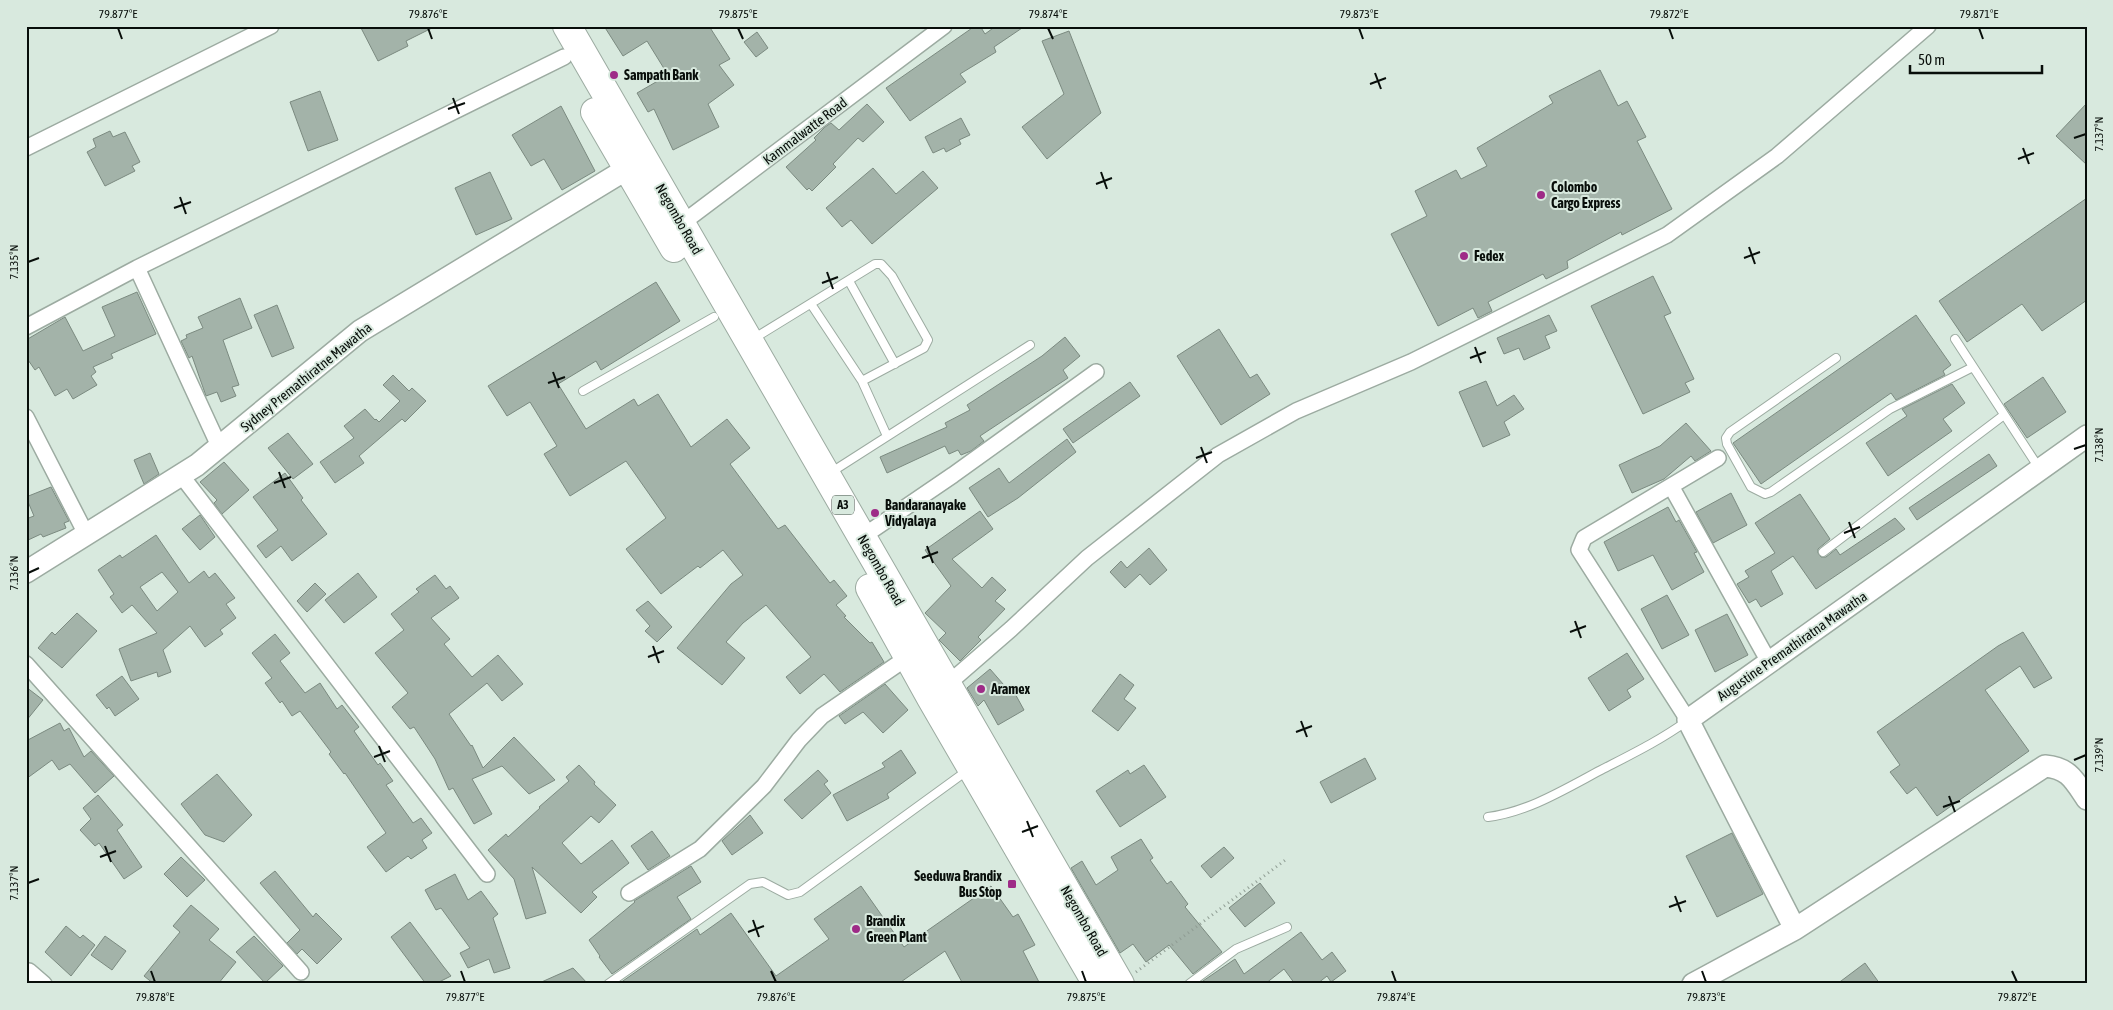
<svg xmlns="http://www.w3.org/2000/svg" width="2113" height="1010" viewBox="0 0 2113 1010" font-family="'Asap Condensed',sans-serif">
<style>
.building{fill:#a3b3a9;stroke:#7b8a80;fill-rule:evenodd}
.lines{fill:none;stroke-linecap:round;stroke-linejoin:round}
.lane-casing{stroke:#9caba1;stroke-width:10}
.street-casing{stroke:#9caba1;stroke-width:18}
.secondary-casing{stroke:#9caba1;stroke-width:24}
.highway-casing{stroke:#9caba1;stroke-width:30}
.path{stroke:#8f9c93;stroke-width:3;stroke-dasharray:1 4;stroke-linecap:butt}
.lane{stroke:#fff;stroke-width:8}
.street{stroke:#fff;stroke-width:15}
.secondary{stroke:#fff;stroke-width:21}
.highway{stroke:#fff;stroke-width:28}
.ticks{fill:none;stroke:#080e0a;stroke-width:2}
.poi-dot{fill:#9e2b87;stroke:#d8e9de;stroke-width:2}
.labels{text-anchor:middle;stroke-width:4;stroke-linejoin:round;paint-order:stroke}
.shield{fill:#d8e9de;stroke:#46504a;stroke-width:1}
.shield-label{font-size:12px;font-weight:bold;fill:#080e0a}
.poi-label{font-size:14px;font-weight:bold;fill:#080e0a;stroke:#d8e9de;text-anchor:start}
.street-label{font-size:14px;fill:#080e0a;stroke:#d8e9de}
.neatline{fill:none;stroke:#080e0a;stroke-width:2}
.ticks-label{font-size:12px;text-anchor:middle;fill:#080e0a}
</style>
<rect width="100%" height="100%" fill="#d8e9de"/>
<!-- building -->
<path class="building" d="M360,26H436L406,41L408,46L378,61Z
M604,26H709L730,59L719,65L734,85L708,104L719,127L673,150L654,109L648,112L637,93L668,75L647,41L623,56Z
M975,26H980L985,34L996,26H1025L994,47L996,52L960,74L966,82L910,121L886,88Z
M1069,31L1101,113L1047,159L1022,127L1064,94L1042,41Z
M757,32L768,48L756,57L744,42Z
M1600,70L1618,106L1627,101L1646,137L1637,141L1672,209L1622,235L1621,232L1567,261L1568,268L1546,279L1543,274L1488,302L1492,311L1478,318L1473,308L1438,326L1391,234L1427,216L1415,191L1456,170L1461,179L1487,166L1477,148L1553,103L1549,96Z
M320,91L338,140L308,151L290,102Z
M2087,103V165L2056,136Z
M867,104L884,122L863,142L858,138L833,164L836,167L812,191L809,188L807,190L786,167L816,140L814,138L825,127L831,123L839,130Z
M561,106L595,171L562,190L544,159L531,166L512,135Z
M961,118L970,135L959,140L961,144L946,152L944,148L933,153L925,137Z
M110,131L113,137L125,132L140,162L132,166L135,171L105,186L87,152L96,147L93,139Z
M873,168L896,194L923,171L938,188L872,244L851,220L842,227L826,208Z
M490,172L512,219L476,235L455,188Z
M2087,198V300L2042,331L2022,304L1967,342L1939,301Z
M1653,276L1671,313L1664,316L1694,379L1685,383L1690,392L1643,414L1591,306Z
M656,282L680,321L601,370L596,361L558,384L586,429L634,399L638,406L658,394L691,447L727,419L750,448L730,464L778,529L785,525L830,583L834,580L847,596L836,605L846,616L844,617L870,643L872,642L884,662L840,692L824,674L800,694L786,677L811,657L766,605L743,623L726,642L745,658L722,685L677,648L731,584L743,575L723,550L700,568L698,566L661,594L626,549L666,518L626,461L570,496L544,454L557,446L530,402L507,416L488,386Z
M137,292L156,334L111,354L113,358L93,367L96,372L91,376L97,385L73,399L67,389L55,396L39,367L35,370L26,357V340L65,317L83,351L115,336L102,307Z
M240,298L252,328L223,340L239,385L232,387L236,396L221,402L217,392L206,396L192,356L189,358L181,341L187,338L186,335L203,328L198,317Z
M277,305L294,348L272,357L254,315Z
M1549,315L1557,331L1545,336L1550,348L1524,360L1519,348L1504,354L1497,338Z
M1916,315L1951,365L1943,371L1945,375L1896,400L1891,393L1761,484L1733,443Z
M1219,329L1250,378L1257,374L1270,394L1221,425L1177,356Z
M1065,337L1080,356L1063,370L1068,378L980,436L984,441L971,451L961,455L958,450L949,454L945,446L887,473L880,457L947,427L945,423L970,410L967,405L1042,356Z
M393,375L409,391L412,388L426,401L405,422L402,419L359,456L364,463L335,483L320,462L354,438L344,426L365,409L375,420L376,419L379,422L400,401L383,385Z
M2043,377L2066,412L2027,438L2004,404Z
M1486,381L1497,406L1514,395L1524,409L1504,422L1510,435L1483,447L1459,392Z
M1130,382L1140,396L1073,443L1063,429Z
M1952,384L1965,403L1943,419L1952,431L1888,476L1866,443L1907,416L1902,409Z
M1686,423L1711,451L1695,461L1691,456L1664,479L1632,493L1619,465L1660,446Z
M288,433L313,464L293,479L268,448Z
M1067,439L1076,452L1018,498L988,517L969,488L999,468L1009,483Z
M150,453L159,474L144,484L134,460Z
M1989,454L1997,466L1917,520L1909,508Z
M224,462L249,490L222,514L214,503L217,500L200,482Z
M285,473L303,498L301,500L327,534L292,561L281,546L266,558L257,546L278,530L253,497Z
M51,487L69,521L64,523L66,528L43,537L41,534L26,541V519L34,516L26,497Z
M1731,493L1747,525L1713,543L1696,512Z
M1800,494L1830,539L1818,549V553L1821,557H1826L1836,549L1840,555L1895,518L1905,529L1816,589L1793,556L1771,571L1783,594L1761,607L1756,599L1749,603L1737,584L1749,577L1745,571L1775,553L1755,523Z
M1668,507L1676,522L1679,520L1697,552L1694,553L1704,572L1672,590L1653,555L1618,571L1604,542Z
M980,511L993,529L952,559L982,588L992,577L1006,590L995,601L1005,609L978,637L981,640L960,661L939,640L946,633L925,613L951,586L925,550Z
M200,515L215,537L200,550L182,529Z
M156,535L189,583L204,571L209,578L215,573L235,598L226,604L236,618L220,630L223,634L205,647L190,626L163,650L171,672L158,677L157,672L131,681L119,649L157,633L132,605L122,613L110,597L114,594L98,570L120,555L122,558ZM162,572L178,592L157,611L140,587Z
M1149,548L1167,570L1150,585L1140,574L1125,588L1110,572L1121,561L1127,568Z
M358,573L377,597L344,623L325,600Z
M435,575L446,589L450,586L459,598L431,618L450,639L444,644L472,677L498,655L523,684L502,701L487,683L449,714L471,746L472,745L483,768L514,737L555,780L529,794L502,766L472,779L492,814L474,824L453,788L449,790L435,759L414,727L410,729L392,707L408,693L375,653L404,630L391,614L419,592L416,589Z
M315,583L326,594L307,612L297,601Z
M1667,595L1689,635L1662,649L1641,609Z
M648,601L672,627L657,642L645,631L650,626L636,610Z
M77,613L97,631L62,668L38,648L52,632L55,635Z
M1727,614L1748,655L1715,672L1695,630Z
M2023,632L2052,678L2034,688L2020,666L1985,690L2029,751L1937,816L1916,787L1907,794L1890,772L1900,765L1877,732L1998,646Z
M275,634L290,653L280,661L305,693L320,683L337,709L342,705L359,727L354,731L378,765L380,763L393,781L386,785L411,820L413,823L421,818L432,833L422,840L427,848L411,859L408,856L386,872L367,847L386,833L345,773L344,774L329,754L331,752L300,711L292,716L282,701L280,703L265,683L272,678L252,653Z
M1627,653L1644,679L1627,690L1631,697L1609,711L1588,678Z
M990,669L1010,692L1013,690L1024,710L998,725L984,700L978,706L967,688Z
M1120,674L1134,685L1124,699L1136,708L1118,731L1092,711Z
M122,676L139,699L115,716L109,707L107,709L96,695Z
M885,684L908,710L883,733L863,712L845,724L839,716Z
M26,687L43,700L26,721Z
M60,723L64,731L69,728L84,757L91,751L114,776L95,793L70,764L59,770L52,760L26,779V741Z
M901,750L916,773L887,794L889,798L847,821L833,795L885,767L882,763Z
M1365,758L1376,779L1331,803L1320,782Z
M579,765L595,782L594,784L616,805L599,823L591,816L562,843L581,864L612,840L629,863L592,892L597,897L581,913L532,867L546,913L526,919L514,879L488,850L506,834L508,837L540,808L539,807L569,781L566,777Z
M1144,765L1166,797L1120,827L1096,791L1128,770L1130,774Z
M818,770L828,781L824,784L831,793L802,819L784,800Z
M217,774L252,815L224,842L205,835L181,804Z
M98,795L123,825L117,830L142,867L124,879L99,843L95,846L80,830L91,819L83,808Z
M750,815L763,833L732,855L722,841Z
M652,831L670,856L648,870L631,846Z
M1732,833L1763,894L1717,917L1686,856Z
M1141,839L1153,858L1150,860L1167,884L1171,881L1188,904L1185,907L1222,952L1193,974L1169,945L1146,962L1133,944L1120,953L1071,868L1082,861L1096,885L1118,870L1111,857Z
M1224,847L1234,858L1211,878L1201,866Z
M181,857L205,880L187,897L164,874Z
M691,866L701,882L677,897L691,919L612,974L599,957L600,956L589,940L635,902L634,901Z
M275,871L313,917L316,913L342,939L317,964L302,949L297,954L287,943L300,930L260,883Z
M455,874L468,900L481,891L498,914L493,918L510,968L494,973L489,959L468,968L460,953L470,948L441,908L436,910L425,890Z
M1260,883L1275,903L1245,927L1229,908Z
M861,886L904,947L991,886L1013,917L1018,914L1035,945L1023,951L1040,984H963L945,951L898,984L620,983L697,929L700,935L731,913L776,976L829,939L814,919Z
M191,905L219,929L209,940L236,962L218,984H154L144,976L180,932L173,926Z
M410,922L443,966L451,976L435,984H426L391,937Z
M66,926L80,938L83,935L95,945L71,976L45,952Z
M1301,932L1322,960L1332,952L1346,971L1331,982L1327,976L1317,984H1295L1284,969L1265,984L1200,983L1235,959L1244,974Z
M105,936L126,951L112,970L91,955Z
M254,936L283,966L265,983L236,952Z
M1865,963L1880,984H1837Z
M573,968L588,984H537Z"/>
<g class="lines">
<!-- lane casing -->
<g class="lane-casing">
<path id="lane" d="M849,281L895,364
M811,304L862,381L887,436
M753,339L875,264H881L892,276L928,340L924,348L862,381
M1955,339L2039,468
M1836,358L1730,432L1726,438L1727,444L1751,487L1765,494L1771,492L1890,409L1973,367
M583,391L714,317
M830,473L1030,345
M1823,552L2004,415
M1488,817C1528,812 1565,789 1601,770C1632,754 1659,741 1687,721
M608,984L750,884L763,882L788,895L800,892L968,770
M1189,984L1236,949L1287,927"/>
</g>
<!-- street casing -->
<g class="street-casing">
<path id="street" d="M26,148L271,26
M677,227L944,26
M137,268L219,446
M26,327L137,268L564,57
M26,417L86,534
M181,475L487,874
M1671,486L1769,662
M862,537L953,475L1096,372
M26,664L301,972
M942,689L1011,629L1087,558L1218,455L1296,411L1411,362L1667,235L1777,156L1928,26
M1688,720L1579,550L1584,538L1718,458
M629,893L700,849L764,786L799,740L822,716L908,657
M29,971L44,984"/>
</g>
<!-- secondary casing -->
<g class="secondary-casing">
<path id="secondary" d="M26,572L197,465L360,331L640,161
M1795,929L2045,766C2069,768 2074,780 2087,799
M1693,984L1795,929L1688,720L2087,436"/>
</g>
<!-- highway casing -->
<g class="highway-casing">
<path id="highway" d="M567,26L1120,984
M595,112L674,248
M870,588L931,698L1097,984"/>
</g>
<!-- path -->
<path class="path" d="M1136,972L1288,858"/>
<!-- lane -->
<use href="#lane" class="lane"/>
<!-- street -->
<use href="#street" class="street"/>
<!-- secondary -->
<use href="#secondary" class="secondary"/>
<!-- highway -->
<use href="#highway" class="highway"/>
</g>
<!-- ticks -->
<path class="ticks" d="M118,28L122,39M428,28L432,39M738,28L743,39M1048,28L1053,39M1359,28L1363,39M1669,28L1673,39M1979,28L1983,39M1375,73L1381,89M1370,84L1386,78M453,98L459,114M448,109L465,103M2074,138L2086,134M2023,148L2029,164M2018,159L2034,153M1101,172L1107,189M1096,184L1112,178M180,197L186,214M174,208L191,202M1749,247L1755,264M1744,258L1760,252M28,262L39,258M827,272L833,289M822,283L838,277M1475,347L1481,363M1470,358L1486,352M553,372L559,388M548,383L565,377M1201,447L1207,463M2074,449L2086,445M1196,458L1212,452M279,472L285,488M274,483L291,477M1849,522L1855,538M1844,533L1860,527M927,546L933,563M922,558L938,552M28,573L39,568M1575,621L1581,638M1570,632L1586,626M653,646L659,663M648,657L664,651M1301,721L1307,737M1296,732L1312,726M379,746L385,762M374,757L390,751M2074,760L2086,755M1949,796L1955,812M1943,807L1960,801M1027,821L1033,837M1022,832L1038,826M105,846L111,862M100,857L116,851M28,883L39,879M1675,896L1681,912M1669,907L1686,901M753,920L759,937M748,932L764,926M151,971L155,982M461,971L465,982M771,971L776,982M1082,971L1086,982M1392,971L1396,982M1702,971L1706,982M2012,971L2017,982"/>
<!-- markers -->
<g class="poi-dot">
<circle cx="614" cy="75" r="5"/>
<circle cx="1541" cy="195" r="5"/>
<circle cx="1464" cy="256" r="5"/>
<circle cx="875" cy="513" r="5"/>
<circle cx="981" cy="689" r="5"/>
<rect x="1007" y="879" width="10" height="10" rx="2.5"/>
<circle cx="856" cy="929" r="5"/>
</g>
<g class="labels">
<!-- shield labels -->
<rect class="shield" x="832" y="495.5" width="22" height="19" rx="4"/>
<g class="shield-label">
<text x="843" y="509">A3</text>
</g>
<!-- poi labels -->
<g class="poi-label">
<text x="624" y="80">Sampath Bank</text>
<text x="1551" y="192">Colombo<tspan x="1551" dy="16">Cargo Express</tspan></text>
<text x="1474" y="261">Fedex</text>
<text x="885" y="510">Bandaranayake<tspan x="885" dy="16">Vidyalaya</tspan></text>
<text x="991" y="694">Aramex</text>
<text x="1002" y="881" text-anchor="end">Seeduwa Brandix<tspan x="1002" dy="16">Bus Stop</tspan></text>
<text x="866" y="926">Brandix<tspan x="866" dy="16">Green Plant</tspan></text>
</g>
<!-- street labels -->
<g class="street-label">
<text transform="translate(805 131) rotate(-37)" y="5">Kammalwatte Road</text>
<text transform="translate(679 219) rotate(60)" y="5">Negombo Road</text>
<text transform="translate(306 377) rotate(-39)" y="5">Sydney Premathiratne Mawatha</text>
<text transform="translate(881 570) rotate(60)" y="5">Negombo Road</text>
<text transform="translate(1792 646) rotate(-35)" y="5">Augustine Premathiratna Mawatha</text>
<text transform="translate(1084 921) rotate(60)" y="5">Negombo Road</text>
</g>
</g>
<!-- border -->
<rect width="2113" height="1010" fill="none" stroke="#d8e9de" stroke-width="55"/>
<!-- scale -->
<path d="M1910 65v8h132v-8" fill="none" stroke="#080e0a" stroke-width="2.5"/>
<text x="1918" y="65" font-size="15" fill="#080e0a" stroke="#d8e9de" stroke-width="4" paint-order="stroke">50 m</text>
<rect x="28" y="28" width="2058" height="954" class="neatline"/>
<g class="ticks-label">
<text x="118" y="18">79.877°E</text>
<text x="428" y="18">79.876°E</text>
<text x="738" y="18">79.875°E</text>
<text x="1048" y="18">79.874°E</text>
<text x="1359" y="18">79.873°E</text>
<text x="1669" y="18">79.872°E</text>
<text x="1979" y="18">79.871°E</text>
<text transform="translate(2099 134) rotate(-90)" y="4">7.137°N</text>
<text transform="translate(14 262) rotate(-90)" y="4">7.135°N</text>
<text transform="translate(2099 445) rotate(-90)" y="4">7.138°N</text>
<text transform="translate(14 573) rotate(-90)" y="4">7.136°N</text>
<text transform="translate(2099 755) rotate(-90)" y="4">7.139°N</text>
<text transform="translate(14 883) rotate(-90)" y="4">7.137°N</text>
<text x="155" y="1001">79.878°E</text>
<text x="465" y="1001">79.877°E</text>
<text x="776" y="1001">79.876°E</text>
<text x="1086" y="1001">79.875°E</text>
<text x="1396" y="1001">79.874°E</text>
<text x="1706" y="1001">79.873°E</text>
<text x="2017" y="1001">79.872°E</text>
</g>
</svg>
